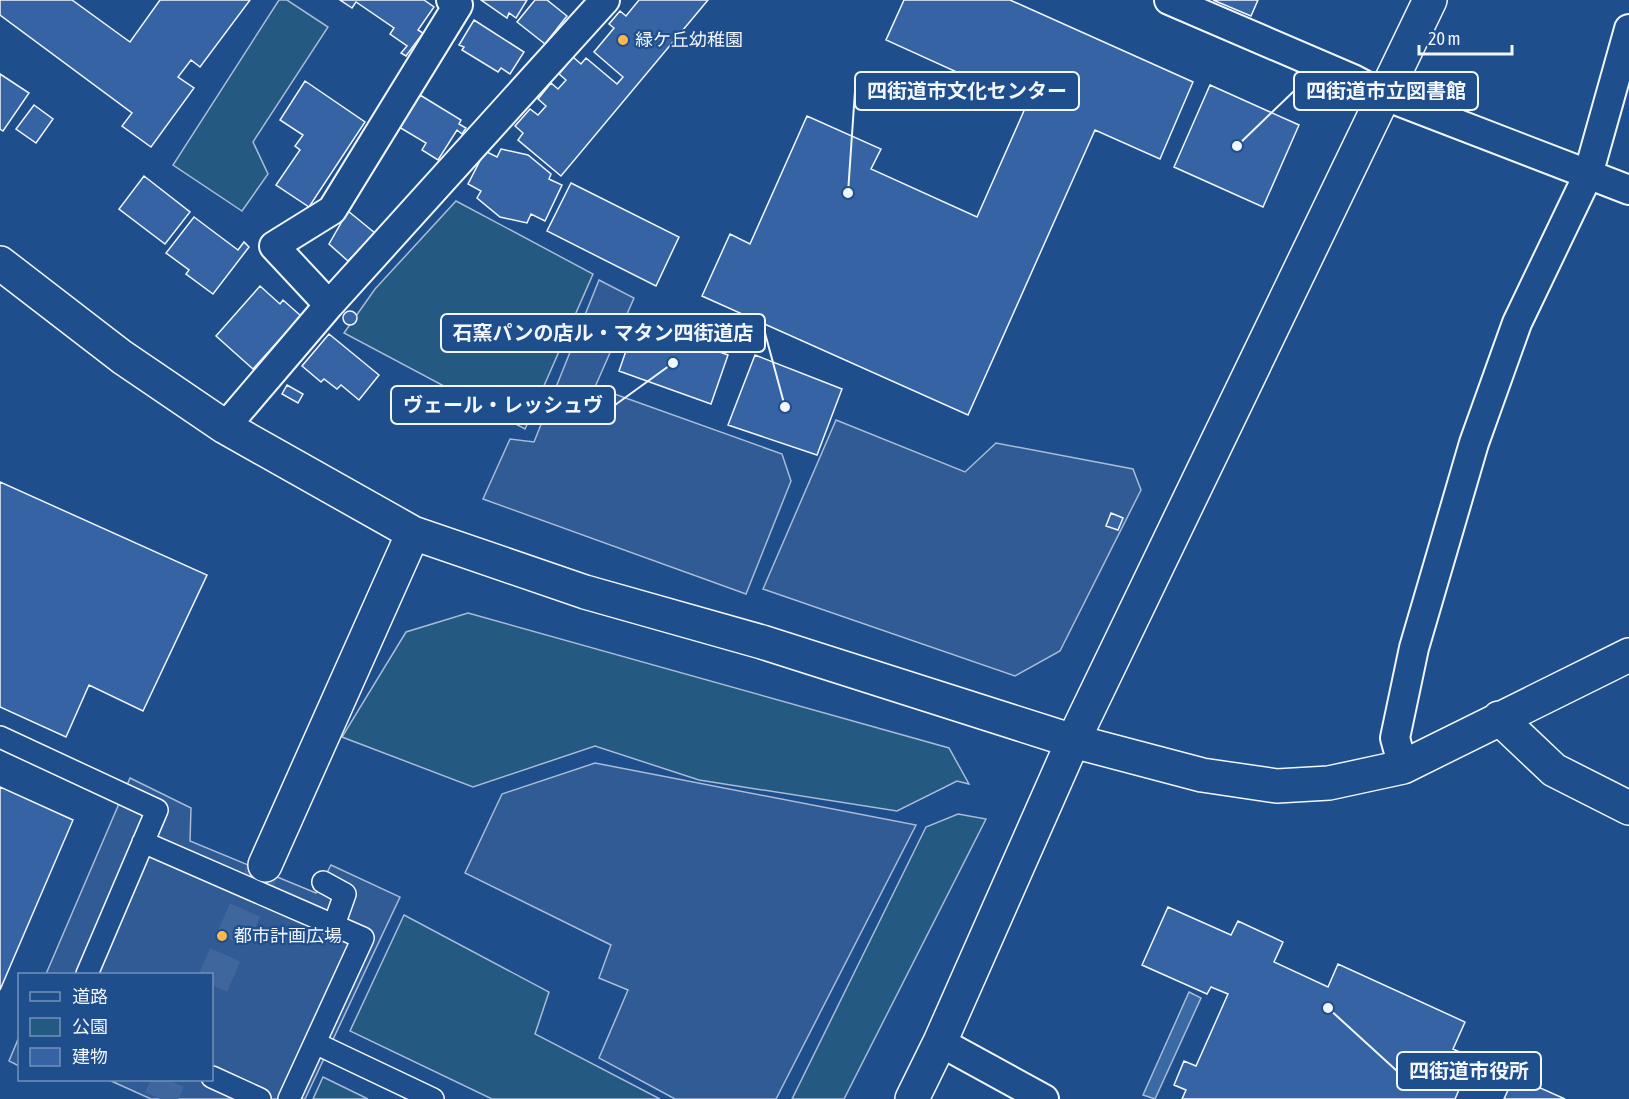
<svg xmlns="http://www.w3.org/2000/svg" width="1629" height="1099" viewBox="0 0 1629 1099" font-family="'Asap Condensed','Noto Sans JP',sans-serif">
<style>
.green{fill:#245a82;stroke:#a8bbd7;stroke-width:1.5}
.parking{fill:#305b95;stroke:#a8bbd7;stroke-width:1.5}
.water{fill:#3b69a3;stroke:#a8bbd7;stroke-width:1.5}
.building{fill:#3563a3;stroke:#f2f6ff;stroke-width:1.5}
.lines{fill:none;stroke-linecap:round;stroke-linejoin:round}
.tertiary-tunnel{stroke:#3f679d;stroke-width:33;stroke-dasharray:33 16;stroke-linecap:butt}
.pedestrian-casing{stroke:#f2f6ff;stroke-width:24}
.minor-casing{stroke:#f2f6ff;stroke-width:32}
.tertiary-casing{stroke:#f2f6ff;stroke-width:36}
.pedestrian{stroke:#1f4e8c;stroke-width:21}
.minor{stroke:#1f4e8c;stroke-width:28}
.tertiary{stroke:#1f4e8c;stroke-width:33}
.poi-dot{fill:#ffb74d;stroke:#1f4e8c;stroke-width:2}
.labels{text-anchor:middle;stroke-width:4.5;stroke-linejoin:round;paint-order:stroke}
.poi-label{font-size:18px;fill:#f2f6ff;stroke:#1f4e8c;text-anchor:start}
.leader{fill:none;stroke:#f2f6ff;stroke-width:2}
.callout-dot{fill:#f2f6ff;stroke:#1f4e8c;stroke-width:2}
.callout{fill:#1f4e8c;stroke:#f2f6ff;stroke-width:2}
.callout-label{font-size:20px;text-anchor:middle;font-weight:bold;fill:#f2f6ff}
</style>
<rect width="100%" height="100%" fill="#1f4e8c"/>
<!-- green -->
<path class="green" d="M279,0H287L328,27L253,142L268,174L242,211L173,165Z
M456,201L593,274L525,429L344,333L375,289Z
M468,613L949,748L969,784L957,781L897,811L699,780L595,746L473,787L342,737L406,632Z
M958,814L986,819L844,1099H792L926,827Z
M404,915L549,992L535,1034L660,1099H492L350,1031Z
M323,1077L368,1099H313Z"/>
<!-- parking -->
<path class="parking" d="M599,280L634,298L595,387L782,454L791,481L746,594L483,499L510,439L534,442Z
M836,420L965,472L996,443L1133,469L1141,490L1060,651L1015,676L763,589Z
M595,763L916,825L776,1099H675L599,1058L628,990L599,978L611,945L465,873L502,794Z
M130,778L191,808L190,841L316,893L331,865L400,897L305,1099H151L109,1080H212V974H46Z
M19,1037V1066L9,1061Z"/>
<!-- water -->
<path class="water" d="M1189,992L1201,998L1155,1099L1143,1095Z"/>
<!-- building -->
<path class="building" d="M0,0H72L130,42L160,0H250L200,67L191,60L178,77L194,88L151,147L122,126L132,113L0,15Z
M340,0H424L434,7L418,30L423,33L406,56L401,53L407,46L390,34L394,28L356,2L352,8Z
M481,0H527L516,18L509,13L507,18Z
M535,0H547L567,16L545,44L517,22Z
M639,0H708L561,176L518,140L523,133L515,126L530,109L538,115L546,106L538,99L551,83L558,89L566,80L559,74L573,57L581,64L586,58L617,84L623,77L594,52L614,28L609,24L620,11L626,16Z
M904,0H1010L1193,82L1160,159L1095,130L968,415L702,296L730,234L750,244L807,116L881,149L871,169L977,217L1027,104L886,40Z
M1213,0H1258L1251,16Z
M474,20L524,52L510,74L501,68L498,72L462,50L464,47L459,45Z
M0,74L29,93L3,131L0,129Z
M305,81L365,122L309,207L276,185L300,150L295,146L303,135L280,120Z
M1210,85L1299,125L1263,207L1174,167Z
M420,95L461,120L459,124L466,128L462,134L457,130L438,160L422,150L426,143L399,127Z
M34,105L53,119L36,143L16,129Z
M501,149L528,155L551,174L549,179L562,185L545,221L531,214L527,223L500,217L477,198L481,191L468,184L485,151L497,157Z
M144,176L190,212L165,244L119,209Z
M571,183L679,237L656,286L547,231Z
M348,211L375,233L348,261L329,244Z
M194,217L238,250L244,242L249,247L213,294L186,274L189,270L166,253Z
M260,286L280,304L283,300L301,316L253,369L216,336Z
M343 318a7 7 0 1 1 14 0a7 7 0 1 1-14 0Z
M636,322L728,355L711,404L619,371Z
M329,334L379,375L359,400L341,385L337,389L324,379L321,382L302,366Z
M755,355L842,389L817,455L728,425Z
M287,385L303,394L298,403L282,394Z
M0,482L207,575L143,711L89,685L66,737L0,707Z
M1111,513L1123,518L1118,530L1106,526Z
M0,787L73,820L0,990Z
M1168,907L1231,935L1238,921L1283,942L1274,962L1328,987L1338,964L1465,1022L1453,1049L1565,1099H1504L1508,1090L1467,1071L1455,1099H1182L1186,1090L1174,1085L1184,1061L1196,1066L1228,994L1211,987L1207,994L1142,965Z"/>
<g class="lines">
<!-- tertiary-tunnel -->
<path class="tertiary-tunnel" d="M212,985L265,865
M160,1099L169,1080"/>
<!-- pedestrian casing -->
<g class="pedestrian-casing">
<path id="pedestrian" d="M0,737L157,810L87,974
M143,842L363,938L289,1099
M323,882L345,894L334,925
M315,1043L433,1099
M212,1077L260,1099"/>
</g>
<!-- minor casing -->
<g class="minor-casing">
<path id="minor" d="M1169,0L1353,79L1385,96L1629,190
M329,305L274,246L332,210L458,5L451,0
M225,427L329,305L605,0
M1403,767L1395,738L1414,648L1474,443L1517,323L1588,175L1629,29
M940,1042L1044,1099"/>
</g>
<!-- tertiary casing -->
<g class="tertiary-casing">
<path id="tertiary" d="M0,263L122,357L225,427L413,533L585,592L762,642L1073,741L1202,775L1277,786L1329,783L1403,767L1629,655
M1499,718L1554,770L1629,808
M265,865L413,533
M912,1099L940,1042L1073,741L1430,0"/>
</g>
<!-- pedestrian -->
<use href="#pedestrian" class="pedestrian"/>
<!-- minor -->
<use href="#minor" class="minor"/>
<!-- tertiary -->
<use href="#tertiary" class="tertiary"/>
</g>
<!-- markers -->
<g class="poi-dot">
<circle cx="623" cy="40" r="6"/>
<circle cx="222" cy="936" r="6"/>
</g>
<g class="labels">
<!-- poi labels -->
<g class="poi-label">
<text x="635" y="46">緑ケ丘幼稚園</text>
<text x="234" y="942">都市計画広場</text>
</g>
</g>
<!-- callouts -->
<path class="leader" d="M848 193L855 91M1237 146L1294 91M785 407L765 333M673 363L615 405M1328 1008L1397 1071"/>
<g class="callout-dot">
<circle cx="848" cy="193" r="6"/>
<circle cx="1237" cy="146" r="6"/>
<circle cx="785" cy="407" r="6"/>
<circle cx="673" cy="363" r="6"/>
<circle cx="1328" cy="1008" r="6"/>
</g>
<g class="callout">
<rect x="855" y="72" width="224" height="38" rx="6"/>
<rect x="1294" y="72" width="184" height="38" rx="6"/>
<rect x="441" y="314" width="324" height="38" rx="6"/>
<rect x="391" y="386" width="224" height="38" rx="6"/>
<rect x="1397" y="1052" width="144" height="38" rx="6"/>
</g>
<g class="callout-label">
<text x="967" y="98">四街道市文化センター</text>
<text x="1386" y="98">四街道市立図書館</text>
<text x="603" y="340">石窯パンの店ル・マタン四街道店</text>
<text x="503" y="412">ヴェール・レッシュヴ</text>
<text x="1469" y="1078">四街道市役所</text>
</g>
<!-- legend -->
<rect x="18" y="973" width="195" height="108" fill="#1f4e8c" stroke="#7391ba" stroke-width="1.5"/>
<rect x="30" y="992" width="30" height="9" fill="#1f4e8c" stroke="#7391ba" stroke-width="1.5"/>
<text x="72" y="1003" font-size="18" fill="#f2f6ff">道路</text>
<rect x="30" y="1018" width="30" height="18" fill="#245a82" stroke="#7391ba" stroke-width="1.5"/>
<text x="72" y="1033" font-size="18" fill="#f2f6ff">公園</text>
<rect x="30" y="1048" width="30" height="18" fill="#3563a3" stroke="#7391ba" stroke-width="1.5"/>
<text x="72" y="1063" font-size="18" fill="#f2f6ff">建物</text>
<!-- scale -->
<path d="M1419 45v9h93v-9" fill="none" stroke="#f2f6ff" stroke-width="3"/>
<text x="1428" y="45" font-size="18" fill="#f2f6ff" stroke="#1f4e8c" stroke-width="4.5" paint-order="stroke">20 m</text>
</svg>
